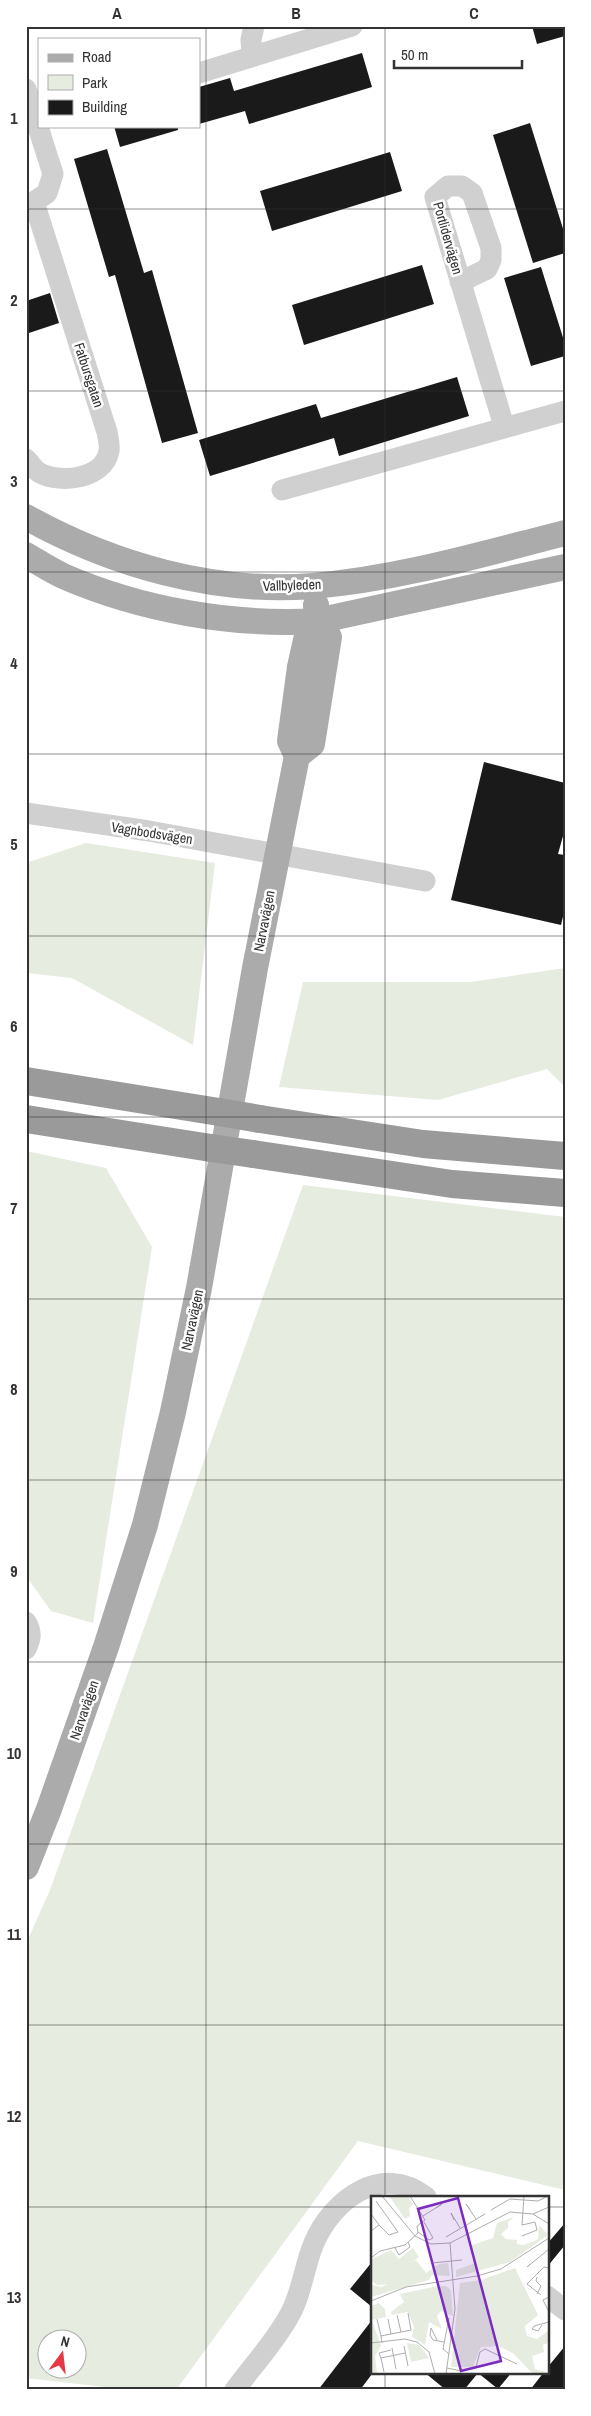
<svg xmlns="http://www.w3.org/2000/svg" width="591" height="2416" viewBox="0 0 591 2416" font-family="'Archivo Narrow',sans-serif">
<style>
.green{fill:#e6ecdf;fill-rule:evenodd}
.building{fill:#1a1a1a}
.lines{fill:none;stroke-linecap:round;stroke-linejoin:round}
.minor{stroke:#d0d0d0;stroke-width:21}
.major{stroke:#ababab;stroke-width:26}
.highway{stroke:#9a9a9a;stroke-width:28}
.highway-bridge{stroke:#9a9a9a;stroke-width:28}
.grid{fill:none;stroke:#333;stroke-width:1;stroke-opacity:0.55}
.labels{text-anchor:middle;stroke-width:5;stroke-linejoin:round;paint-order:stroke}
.street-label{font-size:14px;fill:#333;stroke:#fff}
.inset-road{fill:none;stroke:#adadad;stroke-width:1}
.view{fill:#7b2cbf;fill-opacity:0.15;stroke:#7b2cbf;stroke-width:2.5}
.inset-edge{fill:none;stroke:#333;stroke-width:2.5}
.neatline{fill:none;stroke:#333;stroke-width:2}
.grid-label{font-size:16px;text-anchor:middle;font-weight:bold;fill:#333}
</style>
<rect width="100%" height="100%" fill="#fff"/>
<!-- green -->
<path class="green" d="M86,843L215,863L193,1045L72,978L26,973V863Z
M565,968V1087L547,1069L438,1100L279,1087L303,982H471Z
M26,1151L106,1168L152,1247L93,1623L51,1611L26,1576Z
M303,1185L565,1217V2190L358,2141L176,2390H131L26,2378V1944L50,1890ZM48,2338H78V2368H48Z"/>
<!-- building -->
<path class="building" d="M532,26H565V36L537,44Z
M362,53L372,87L249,124L245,111L199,124V87L230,78L234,91Z
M530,123L565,235V253L533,263L493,135Z
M114,126H178V130L120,147Z
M107,149L144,273L152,270L198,433L162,443L115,275L109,277L74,159Z
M390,152L402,191L272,231L260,191Z
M422,265L434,304L304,345L292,305Z
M541,267L565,344V356L531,366L504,278Z
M50,293L59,323L26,334V301Z
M457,377L469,416L339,456L334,438L210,476L199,440L316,404L321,418Z
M484,762L565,783V829L558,854L565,855V908L561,925L451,900Z
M565,2223V2245L547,2267V2244Z
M372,2262V2307L350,2289Z
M372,2320V2374L360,2390H318Z
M565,2346V2390H530L544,2372H547V2368Z
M424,2372H512L498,2389L478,2373L464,2390H446Z"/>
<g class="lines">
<!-- minor -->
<path class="minor" d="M248,57L252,55L251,40L254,26
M199,73L352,26
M26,89L53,174L47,193L34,202L26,205
M460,282L487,269L491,260V248L472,193L462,186H448L435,197L504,426
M26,459C30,463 35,471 40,473C61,484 104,479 109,451C110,445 108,438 107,432L34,202
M282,490L565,411
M26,813L149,831L425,881
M26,1622C32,1632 31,1639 26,1649
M547,2296L565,2310
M235,2390C253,2365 275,2342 289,2316C302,2294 304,2266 314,2243C332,2200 382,2162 426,2197"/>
<!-- major -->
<path class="major" d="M26,517C112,565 214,594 313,586C398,579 482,554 565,533
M26,555C38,562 50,570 63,576C141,610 233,626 317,621L565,567
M297,756L312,744L329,637L317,621L316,605
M26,1867L49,1809L106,1647L145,1525L173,1412L199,1288L255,968L297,756L290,741L300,667L306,640L317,621"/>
<!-- highway -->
<path class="highway" d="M26,1081L219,1112
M26,1119L211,1148
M260,1119L423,1144L565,1156
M253,1154L452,1184L565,1193"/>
<!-- highway-bridge -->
<path class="highway-bridge" d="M219,1112L260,1119
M211,1148L253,1154"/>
</g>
<!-- grid -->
<path class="grid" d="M206,26V2390M385,26V2197M26,209H565M26,391H565M26,572H565M26,754H565M26,936H565M26,1117H565M26,1299H565M26,1480H565M26,1662H565M26,1844H565M26,2025H565M26,2207H372M547,2207H565M385,2372V2390"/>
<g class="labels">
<!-- street labels -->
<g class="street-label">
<text transform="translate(448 238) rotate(74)" y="5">Portlidervägen</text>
<text transform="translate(89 375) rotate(72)" y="5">Fatbursgatan</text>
<text transform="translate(292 585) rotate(-2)" y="5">Vallbyleden</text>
<text transform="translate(152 833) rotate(9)" y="5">Vagnbodsvägen</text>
<text transform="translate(264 921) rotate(-79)" y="5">Narvavägen</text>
<text transform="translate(192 1320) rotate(-78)" y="5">Narvavägen</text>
<text transform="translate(84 1710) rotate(-71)" y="5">Narvavägen</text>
</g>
</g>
<!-- overview -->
<g transform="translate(371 2196)">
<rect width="178" height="178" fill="#fff"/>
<path d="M37,0L42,8L38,13L39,20L34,23L19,1ZM143,21L137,26V32L130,38L135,43L146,44V48L152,49L161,46L167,43L168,29L177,39L139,66L85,81V74L104,67L99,50L122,42L126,27ZM42,52L48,61L39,67L45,64L55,77L68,68L77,67L79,80L61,79L58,84L0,101V89L11,91L16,88L6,89L0,84L1,63L20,54L28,63ZM144,72L167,119L154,130L156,140L166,143L177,135V147L172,149L173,156L161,160L164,173L177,177H161L142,157L127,150L110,151L102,171H80L89,87L110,84ZM67,90H75L80,94L82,120L70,115L66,120L71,133L58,126L54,149L41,141L43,131L37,116L21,119L20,116L33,106L29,98ZM8,107L14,113L15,121L1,124L10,150L4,160L6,177H0V110ZM36,147L48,149L58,162L40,166Z" fill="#e6ecdf"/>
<path class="inset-road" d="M11,0L44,40L60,48L79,47L139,16L162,18L178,28M5,5L27,36L18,39L8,29M99,13L95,8L105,23M120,14L139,3L167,5L177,0M0,18L8,29L0,35M162,18L178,11M52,20L71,8L65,12M83,24L80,17L89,32M47,36L58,44L62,42L53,26M151,40L166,34L164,26L151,29L153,0M75,41L114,18M24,52L28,59L39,51L37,46M0,62L9,55L34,49L47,37L46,30L54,24L39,0M61,67L91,64M159,68L156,71L178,53M166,81L165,85L170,90L166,98M170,99L156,88L173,71L178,72M178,101L172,104L178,116M0,105L35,91L106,80L130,73L178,42M26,119L30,136M6,123L10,140M17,123L20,138M75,126L78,122L72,153L78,158M171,129L167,135L161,133L163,130L178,126M66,144L60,132L59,139L62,144L73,146M0,147L34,143L46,146L58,156L64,178M11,147L10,140L40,134L37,117M33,150L37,170M21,152L25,173M10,162L8,157L20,154M76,172L90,175L105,171L109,156L114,153L146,168M13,176L10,162L34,157M75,178L84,113L79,47"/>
<path class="view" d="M87,2L130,165L90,175L47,13Z"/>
<rect width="178" height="178" class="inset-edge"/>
</g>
<!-- border -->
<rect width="591" height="2416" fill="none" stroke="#ffffff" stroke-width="55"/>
<!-- legend -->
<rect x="38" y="38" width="162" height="90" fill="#ffffff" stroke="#adadad"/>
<rect x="48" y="54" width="25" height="8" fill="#ababab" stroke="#adadad"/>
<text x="82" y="62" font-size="15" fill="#333333">Road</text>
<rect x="48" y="75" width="25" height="15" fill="#e6ecdf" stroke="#adadad"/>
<text x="82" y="88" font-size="15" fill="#333333">Park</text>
<rect x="48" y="100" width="25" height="15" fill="#1a1a1a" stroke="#adadad"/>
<text x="82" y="112" font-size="15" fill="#333333">Building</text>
<!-- north arrow -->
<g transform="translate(62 2354) rotate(15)"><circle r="24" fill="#ffffff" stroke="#adadad"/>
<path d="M0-4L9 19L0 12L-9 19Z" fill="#e63946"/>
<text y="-8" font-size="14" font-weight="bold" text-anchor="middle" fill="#333333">N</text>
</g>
<!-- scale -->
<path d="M394 60v8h128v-8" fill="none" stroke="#333333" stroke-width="2.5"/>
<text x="401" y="60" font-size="15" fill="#333333" stroke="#ffffff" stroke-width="4" paint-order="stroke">50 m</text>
<rect x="28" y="28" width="536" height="2360" class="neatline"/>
<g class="grid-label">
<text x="117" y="19">A</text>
<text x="296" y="19">B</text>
<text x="474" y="19">C</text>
<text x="14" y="124">1</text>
<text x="14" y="306">2</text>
<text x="14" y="487">3</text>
<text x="14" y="669">4</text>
<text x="14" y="850">5</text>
<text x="14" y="1032">6</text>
<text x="14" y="1214">7</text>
<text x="14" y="1395">8</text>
<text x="14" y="1577">9</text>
<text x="14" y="1759">10</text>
<text x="14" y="1940">11</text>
<text x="14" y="2122">12</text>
<text x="14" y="2303">13</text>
</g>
</svg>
